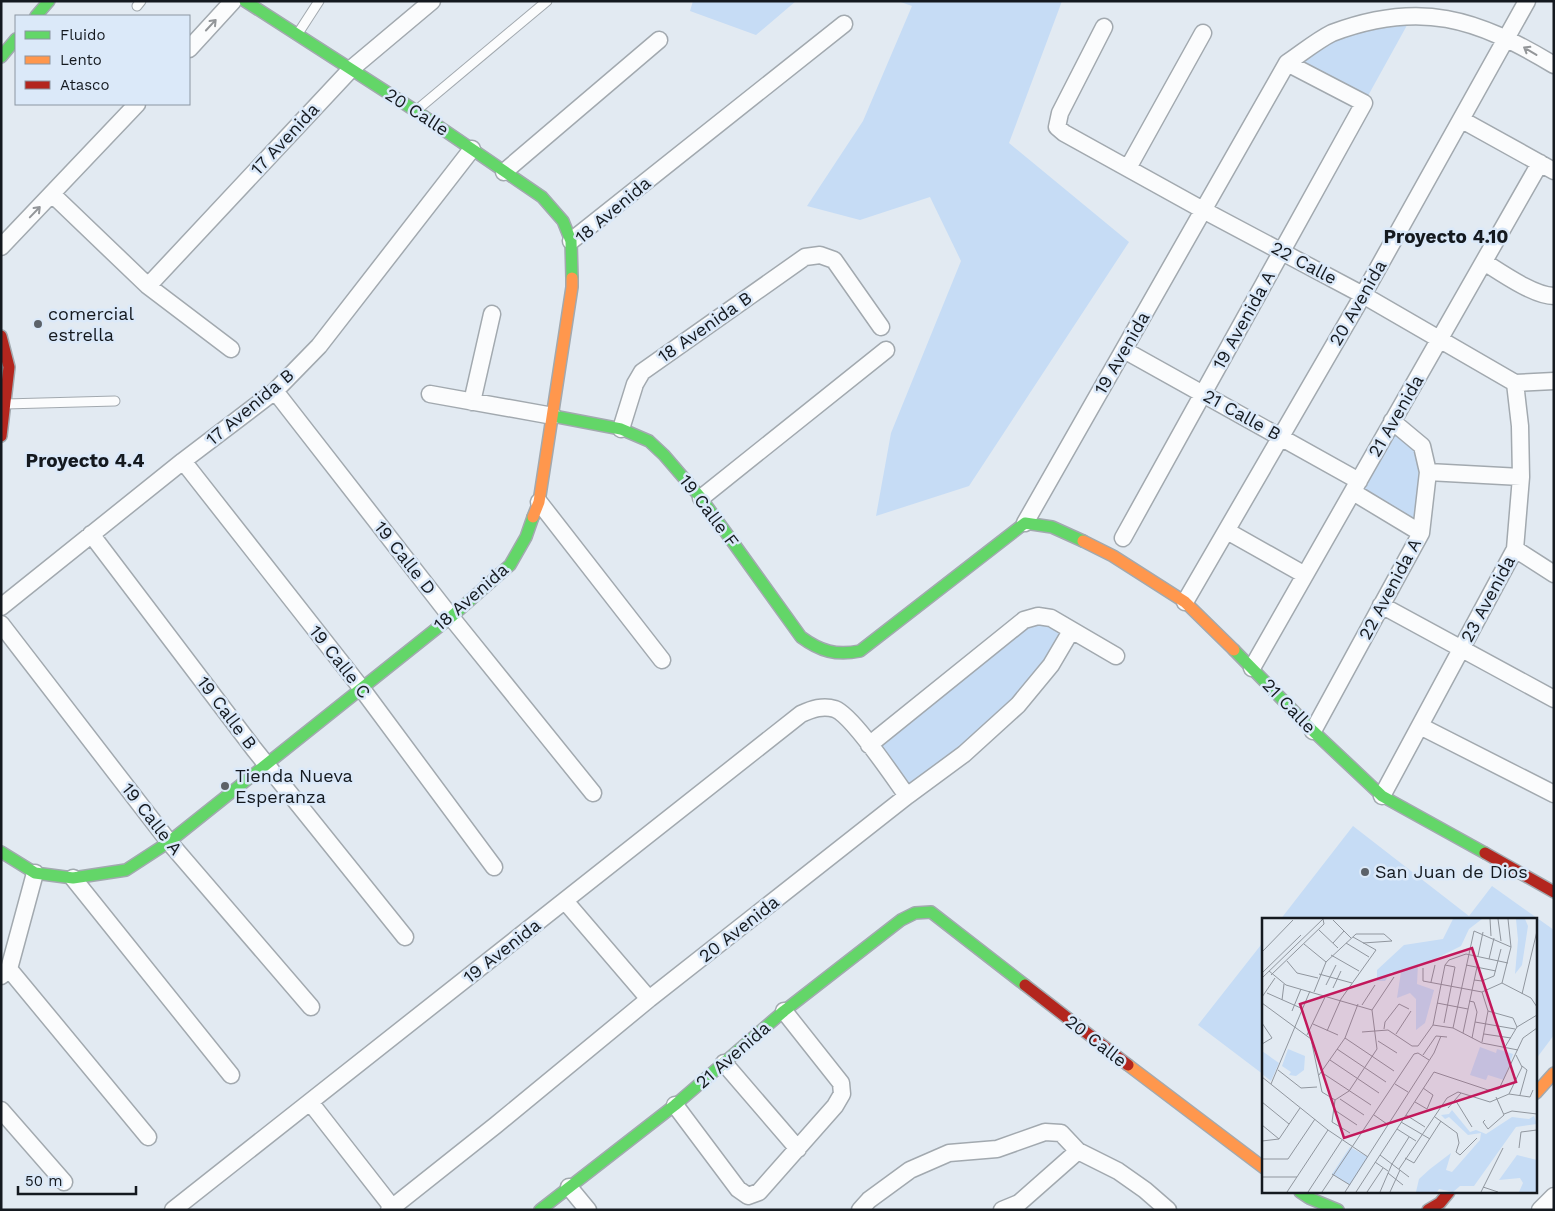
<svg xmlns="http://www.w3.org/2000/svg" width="1555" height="1211" viewBox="0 0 1555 1211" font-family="'Work Sans',sans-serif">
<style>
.green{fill:#c6dcf5}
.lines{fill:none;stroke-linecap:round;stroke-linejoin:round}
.lane-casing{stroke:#a2a9af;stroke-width:11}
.street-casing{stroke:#a2a9af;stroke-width:19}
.fast-casing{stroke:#a2a9af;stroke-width:14}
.slow-casing{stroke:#a2a9af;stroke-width:14}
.jam-casing{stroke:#a2a9af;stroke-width:14}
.lane{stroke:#fbfcfd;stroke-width:9}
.street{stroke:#fbfcfd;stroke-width:16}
.fast{stroke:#63d668;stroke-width:11}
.slow{stroke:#ff974d;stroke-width:11}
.jam{stroke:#b3261e;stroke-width:11}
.oneway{stroke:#939699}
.poi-dot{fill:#5c6269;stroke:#dbe9f9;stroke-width:2}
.labels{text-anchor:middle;stroke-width:5;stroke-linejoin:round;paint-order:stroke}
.street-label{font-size:18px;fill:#14191f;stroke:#dbe9f9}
.poi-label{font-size:18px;fill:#14191f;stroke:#dbe9f9;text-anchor:start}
.neighbourhood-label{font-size:19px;font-weight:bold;fill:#14191f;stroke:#dbe9f9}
.inset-road{fill:none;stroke:#90969e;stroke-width:1}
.view{fill:#c2185b;fill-opacity:0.15;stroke:#c2185b;stroke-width:2.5}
.inset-edge{fill:none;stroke:#14191f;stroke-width:2.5}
</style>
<rect width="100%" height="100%" fill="#e2eaf2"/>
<!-- green -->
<path class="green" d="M693,1H796L756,35L690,11Z
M898,1H1062L1009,143L1129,242L969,486L876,516L891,433L961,261L930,197L860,220L807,206L863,121L912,6Z
M1416,9L1364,103L1287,63L1331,33Z
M1392,421L1422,446L1421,533L1353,492Z
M1024,620L1071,631L1051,665L907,796L869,745Z
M1353,826L1469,916L1492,886L1554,930V1035L1536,1059V920H1280Z
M1264,941V1075L1198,1025Z"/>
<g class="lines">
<!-- lane casing -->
<g class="lane-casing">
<path id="lane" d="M137,6L141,1
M297,35L319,1
M418,109L547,1
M5,404L115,401"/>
</g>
<!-- street casing -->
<g class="street-casing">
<path id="street" d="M1104,27L1060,113L1057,127L1064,133L1203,210L1363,295L1515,383L1554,381
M189,49L233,1
M1462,120L1554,171
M1128,168L1203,33
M504,172L659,40
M52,194L148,286L231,349
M571,241L844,24
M1,247L137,104
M1484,262C1500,272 1534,296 1554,296
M148,286L351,69L432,1
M1124,350L1359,481
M275,391L451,617L593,793
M430,394L553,416
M472,402L492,314
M621,429L635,384L642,372L805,257L820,255L834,260L881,327
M183,461L362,689L494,867
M1428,472L1521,477
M1353,492L1421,533
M701,498L886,350
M539,502L662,660
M1025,523L1287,63C1302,53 1316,41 1332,33C1420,0 1476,18 1554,65
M1227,531L1305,575
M91,534L254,749L405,937
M1123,538L1364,103L1287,63
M1515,549L1554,574
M1185,602L1363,295L1527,1
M1381,605L1554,699
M1,607L183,461L275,391L319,346L472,149
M1,624L169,842L311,1007
M1252,668L1540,163
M1420,726L1554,794
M1313,731L1421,533L1428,472L1422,446L1392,421
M869,745L1024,620L1038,616L1051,618L1116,656
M1382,796L1515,549L1521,477L1520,426L1515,383
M73,878L231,1075
M565,901L649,999
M9,969L148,1137
M1,976L9,969L35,873
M724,1063L798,1149
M310,1102L392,1207
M675,1105L738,1189L748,1196L759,1192L835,1106L842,1094L841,1083L784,1011
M1,1110L64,1182
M569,1187L588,1210
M173,1210L801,714C812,709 823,705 835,709C853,716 894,778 907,796
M389,1210L496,1125L649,999L907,796L964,754L1018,705L1051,665L1071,631
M860,1210L869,1200L910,1170L949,1153L997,1149L1045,1132L1061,1133L1078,1151L1118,1171L1145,1190L1168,1210
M1002,1210L1019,1203L1078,1151
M1540,1210L1554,1196"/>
</g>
<!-- fast casing -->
<g class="fast-casing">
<path id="fast" d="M245,1L416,111L542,197L563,221L571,241L572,278
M36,16L49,1
M1,57L16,39
M553,416L621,429L649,441L664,455L701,498L801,637C820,651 836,656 860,651L1025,523L1052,527L1083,541
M1234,650L1313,731L1382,796L1485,853
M1,852L35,873L73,878L126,870L169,842L451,617L510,565L526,537L533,517
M1300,1192L1309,1198L1338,1210
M540,1210L675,1105L784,1011L901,920L915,913L931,912L1025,985"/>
</g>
<!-- slow casing -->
<g class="slow-casing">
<path id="slow" d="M533,517L539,502L572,287V278
M1083,541L1113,556L1185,602L1234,650
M1128,1065L1264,1168
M1536,1093L1554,1073"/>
</g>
<!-- jam casing -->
<g class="jam-casing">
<path id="jam" d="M1,336L9,367L1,436
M1485,853L1554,892
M1025,985L1128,1065
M1428,1210L1440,1203L1449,1192"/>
</g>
<!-- lane -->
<use href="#lane" class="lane"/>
<!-- street -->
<use href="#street" class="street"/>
<!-- fast -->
<use href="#fast" class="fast"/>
<!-- slow -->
<use href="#slow" class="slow"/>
<!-- jam -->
<use href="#jam" class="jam"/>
</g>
<!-- one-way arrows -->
<defs><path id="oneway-shaft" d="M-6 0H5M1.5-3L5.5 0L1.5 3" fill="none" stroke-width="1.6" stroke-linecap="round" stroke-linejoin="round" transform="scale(1.25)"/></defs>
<g class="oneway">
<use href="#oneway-shaft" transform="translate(211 25) rotate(-47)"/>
<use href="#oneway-shaft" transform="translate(1530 51) rotate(-149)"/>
<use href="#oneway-shaft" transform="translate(35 212) rotate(-46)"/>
</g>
<!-- markers -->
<g class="poi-dot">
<circle cx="38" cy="324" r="5"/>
<circle cx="225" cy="786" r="5"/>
<circle cx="1365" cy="872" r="5"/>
</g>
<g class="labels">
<!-- street labels -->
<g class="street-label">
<text transform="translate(417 112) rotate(33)" y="6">20 Calle</text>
<text transform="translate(285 139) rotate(-47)" y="6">17 Avenida</text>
<text transform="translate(613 210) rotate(-40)" y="6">18 Avenida</text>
<text transform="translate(1304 263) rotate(28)" y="6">22 Calle</text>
<text transform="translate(1358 303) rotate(-60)" y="6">20 Avenida</text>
<text transform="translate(1244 320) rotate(-61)" y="6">19 Avenida A</text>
<text transform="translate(705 327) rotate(-35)" y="6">18 Avenida B</text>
<text transform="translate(1122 353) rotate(-60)" y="6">19 Avenida</text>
<text transform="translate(250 407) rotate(-40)" y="6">17 Avenida B</text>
<text transform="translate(1242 415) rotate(29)" y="6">21 Calle B</text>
<text transform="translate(1396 416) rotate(-60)" y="6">21 Avenida</text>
<text transform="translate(709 511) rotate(53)" y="6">19 Calle F</text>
<text transform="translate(405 558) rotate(52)" y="6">19 Calle D</text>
<text transform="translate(1390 589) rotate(-62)" y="6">22 Avenida A</text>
<text transform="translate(471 597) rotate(-41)" y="6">18 Avenida</text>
<text transform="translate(1488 599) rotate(-62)" y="6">23 Avenida</text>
<text transform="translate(340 662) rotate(52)" y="6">19 Calle C</text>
<text transform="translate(1289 706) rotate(46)" y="6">21 Calle</text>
<text transform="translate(227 713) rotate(53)" y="6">19 Calle B</text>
<text transform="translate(152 819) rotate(52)" y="6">19 Calle A</text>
<text transform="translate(739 929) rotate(-38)" y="6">20 Avenida</text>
<text transform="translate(502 951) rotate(-38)" y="6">19 Avenida</text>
<text transform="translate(1096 1041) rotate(38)" y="6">20 Calle</text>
<text transform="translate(733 1055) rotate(-41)" y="6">21 Avenida</text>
</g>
<!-- poi labels -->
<g class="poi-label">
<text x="48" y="320">comercial<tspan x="48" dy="21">estrella</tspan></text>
<text x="235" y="782">Tienda Nueva<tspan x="235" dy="21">Esperanza</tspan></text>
<text x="1375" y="878">San Juan de Dios</text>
</g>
<!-- neighbourhood labels -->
<g class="neighbourhood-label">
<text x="1446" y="243">Proyecto 4.10</text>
<text x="85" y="467">Proyecto 4.4</text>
</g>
</g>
<!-- overview -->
<g transform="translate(1262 918)">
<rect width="275" height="275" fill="#e2eaf2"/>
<path d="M191,1H220L207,11L199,28L167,44L156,46L155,66L172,72L163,105L154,112V81L148,75L135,80L139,54H129L123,63H115V52L142,27L181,21ZM254,1H263L266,8L260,47L253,56L256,22ZM218,129L234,135L235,131L251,136L242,162L226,157L224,162L208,157ZM26,131L43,138L42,152L34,158L27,157L29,154L20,148ZM0,133L17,145L9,163L0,156ZM190,192L208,214L214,212L224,216L250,199L267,201L272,198L275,206L254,209L212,268H198L191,274L177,271L175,274H154L157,261L168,251L189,235L184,252L190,254L218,222L219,215L206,217L187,199L183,201L179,197L187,196ZM88,229L106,239L88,267L70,256ZM255,237L275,242V274H257L261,265L258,260L237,262Z" fill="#c6dcf5"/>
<path class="inset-road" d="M228,1L229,18M236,1L239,23M71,2L89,20M57,12L76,30M71,25L82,13M84,25L107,39M42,26L64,44M0,34L31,2M69,37L97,53M216,38L221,14M227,41L232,20M25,43L35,55L56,60M204,47L234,53M161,50V63L220,74L240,65M7,53L24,67L110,92M0,55L39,17M57,56L90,65M9,57L62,6L61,1M0,60L61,1M212,62L220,63L232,58L239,31M169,64L173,47M240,65L249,29L246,1M240,65L269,80L275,89M64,67L74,47M71,70L79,53M52,74L64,44L94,16H122L130,23L101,25M220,74L226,93L220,124M5,75L41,91M260,76L275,13M0,79L13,60M20,82L22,66M207,83L212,84L215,94L210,120M0,85L49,121L60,174L73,182M175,85L206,91M100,87L113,67M30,93L39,71M226,93L251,100L255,109M213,104L253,111M0,105L10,120L0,126M182,105L193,49L183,47M51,106L76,117M171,107L191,110L220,125L256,132M191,110L212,13L249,29M122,111L123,104L137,86L147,91M65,113L79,81L114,32L91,19M100,114L126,112L150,128H156L171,107L183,47L187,42L204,36L246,45M201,115L215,49M134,116L149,93M222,116L249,120M45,117L64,77M83,120L132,153M116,123L135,135M243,129L255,109L275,97M75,131L124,164M161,137L174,118L185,119M68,142L117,175M16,152L39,170L55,169M59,154L109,187M57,157L83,120L96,86M0,159L66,212L106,239M9,166L48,73M133,166L146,174M247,176L260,149L254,137M258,177L265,152L260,148M78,181L102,197M73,182L87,173L115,131L110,92L132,59M73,182L70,204L88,215M194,183L210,209M0,184L27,206M153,184L165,191L171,177L161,170M186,190L199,175M74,193L95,207M242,196L250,193L275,196M112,197L125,206M144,197L163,209M173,199L195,215L197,225L194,234L198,237L215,220M223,202L221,204L226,211L242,197L234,179M139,204L168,221M0,207L17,221M135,211L154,223M0,223L17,221L38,190M257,230L259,214L275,212M118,237L147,259M143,240L152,245L179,203M0,241H26L53,201M113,244L126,253M137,251L185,180L196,174L228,184L247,176L268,179L271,172M126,255L141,267M70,256L88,267M0,259H35M221,269L236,274M25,274L66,212M46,274L80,222M60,274L152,136L156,135L167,142M83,274L172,135L179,118M94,274L172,154L226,172L237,171L261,120L275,110M105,274L121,250M118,274L130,246L147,219M128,274L138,252M219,274L241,230"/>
<path class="view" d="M210,30L254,164L82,220L38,86Z"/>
<rect width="275" height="275" class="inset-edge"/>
</g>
<!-- border -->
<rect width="1555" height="1211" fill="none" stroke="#14191f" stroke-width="5"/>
<!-- legend -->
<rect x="15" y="15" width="175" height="90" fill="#dbe9f9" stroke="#8b96a2"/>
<rect x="25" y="31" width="25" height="8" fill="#63d668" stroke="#8b96a2"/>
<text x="60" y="40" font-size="15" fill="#14191f">Fluido</text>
<rect x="25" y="56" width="25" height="8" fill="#ff974d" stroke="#8b96a2"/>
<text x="60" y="65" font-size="15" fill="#14191f">Lento</text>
<rect x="25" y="81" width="25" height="8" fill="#b3261e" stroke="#8b96a2"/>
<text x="60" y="90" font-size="15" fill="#14191f">Atasco</text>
<!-- scale -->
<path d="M18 1186v8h118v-8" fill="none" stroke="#14191f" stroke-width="2.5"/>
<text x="25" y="1186" font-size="15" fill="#14191f" stroke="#dbe9f9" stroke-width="4" paint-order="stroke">50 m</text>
</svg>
